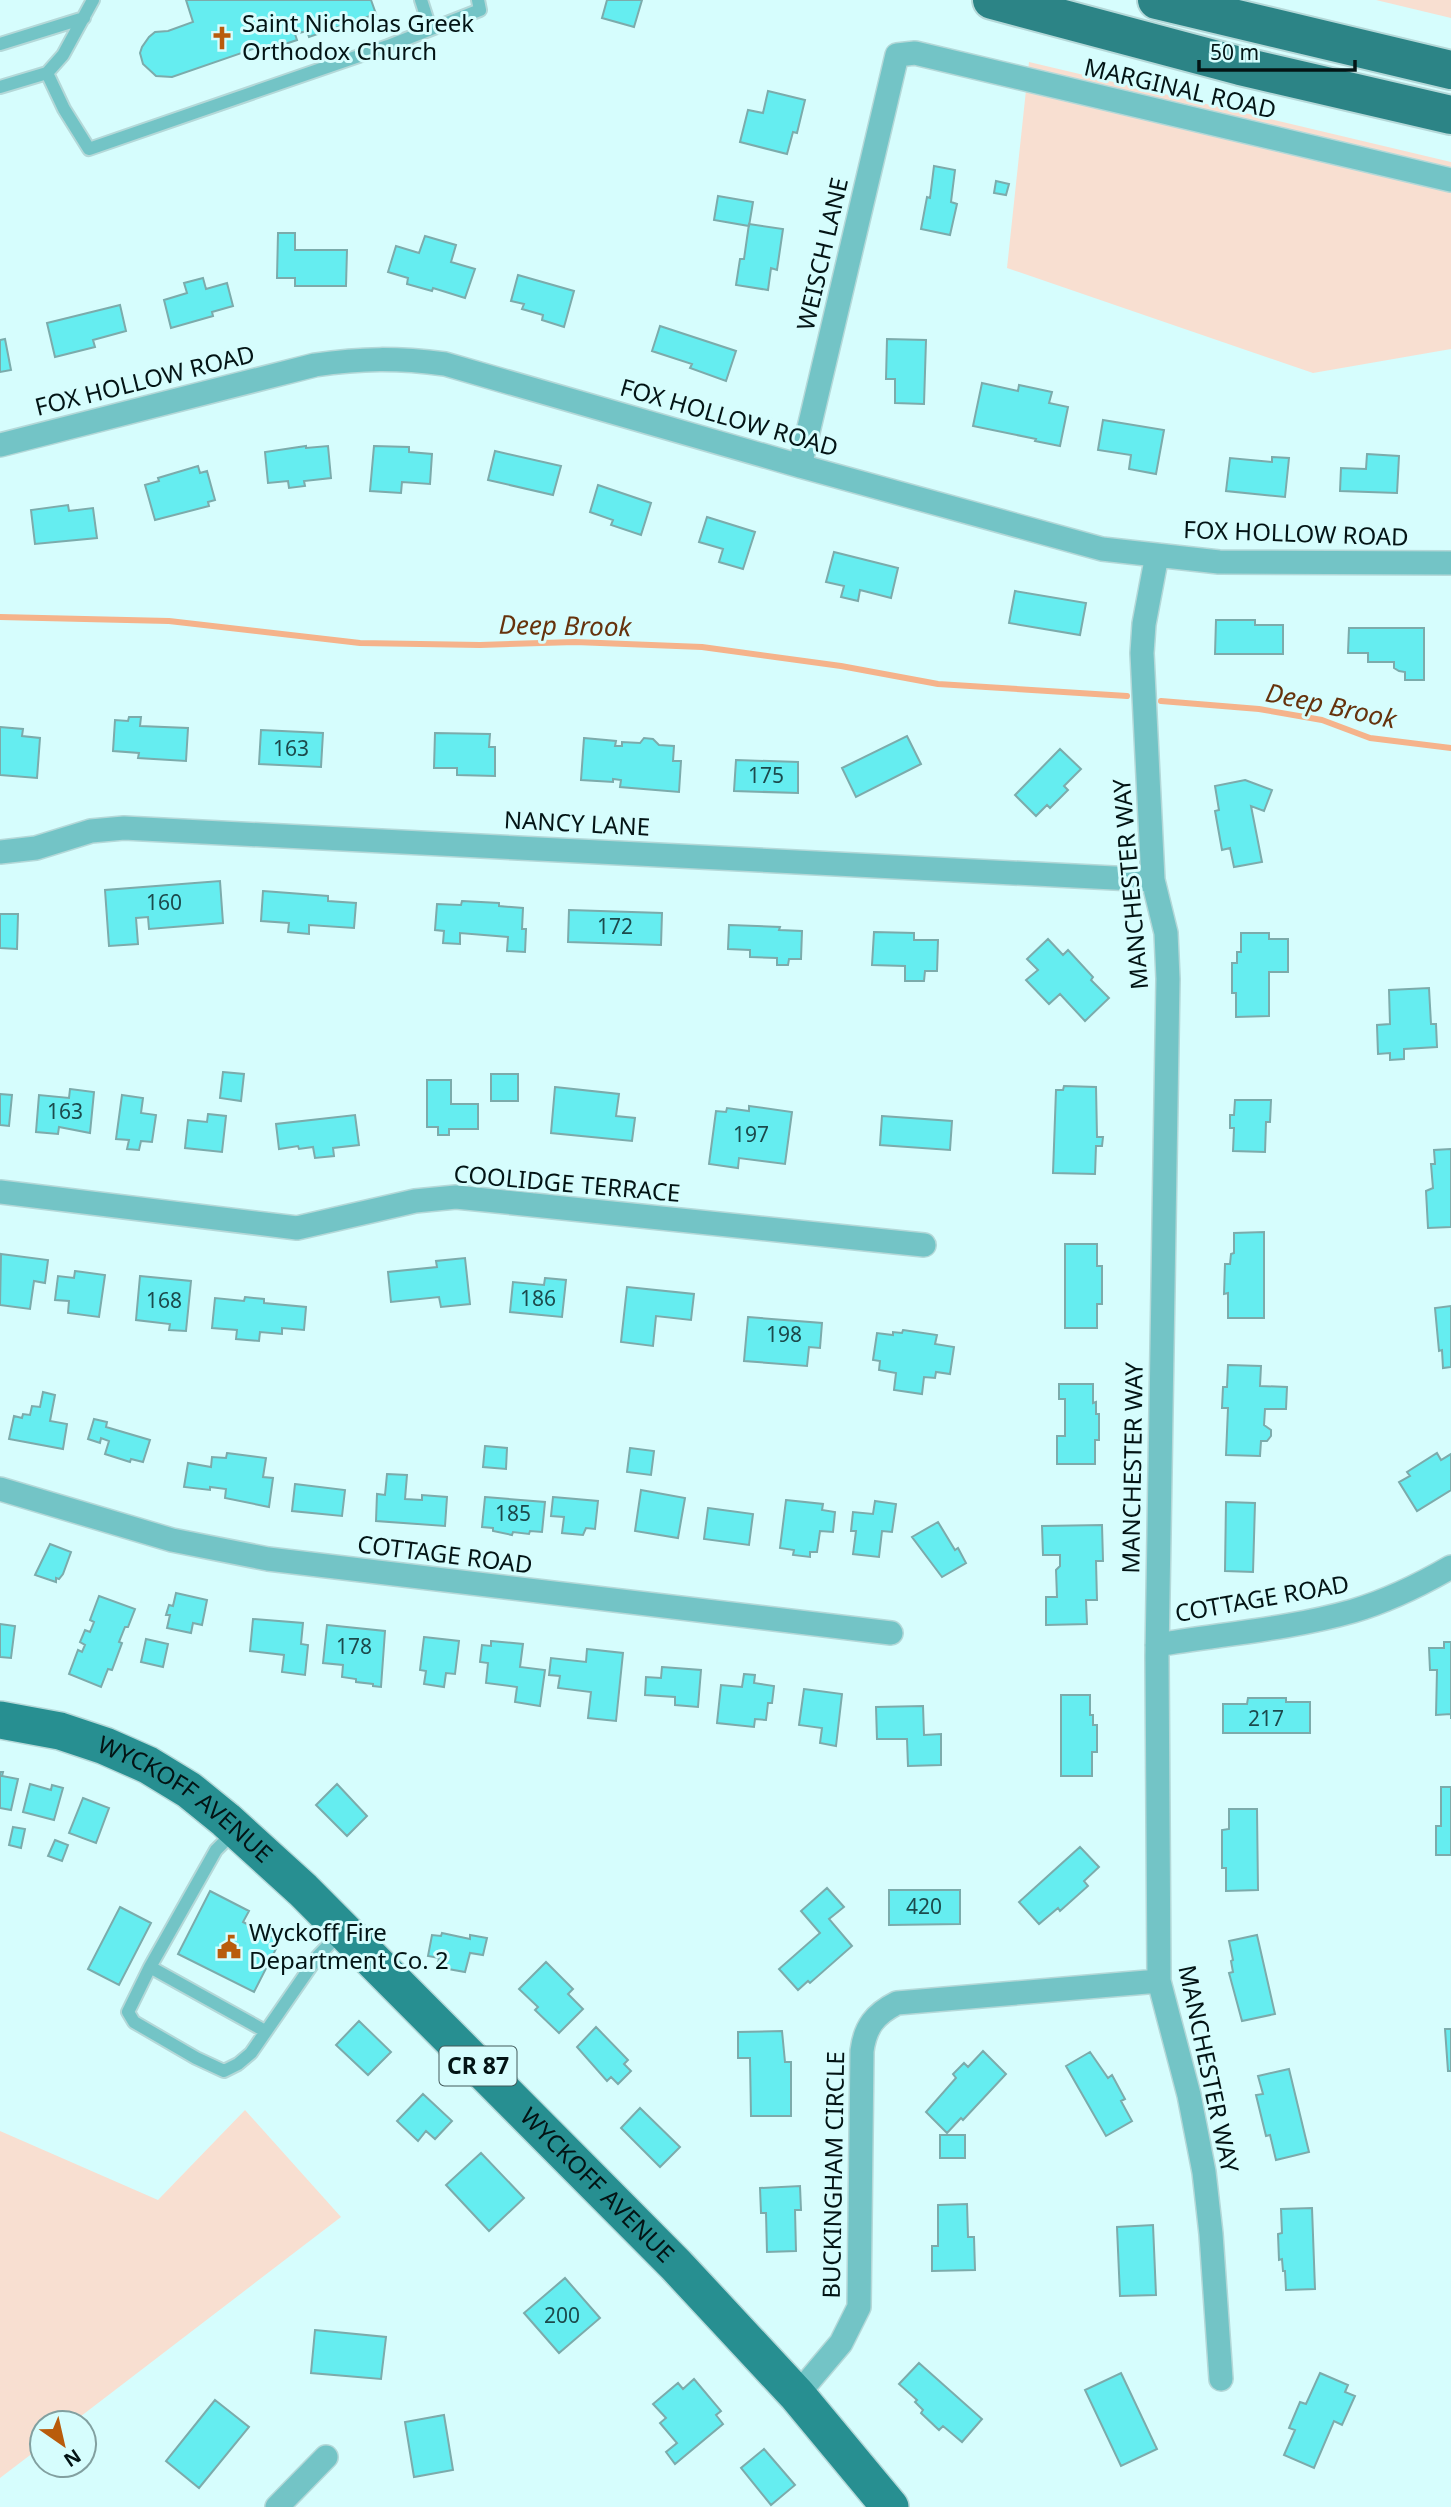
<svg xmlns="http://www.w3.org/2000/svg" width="1451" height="2507" viewBox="0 0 1451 2507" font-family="'Noto Sans',sans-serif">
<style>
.green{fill:#f8dfd1}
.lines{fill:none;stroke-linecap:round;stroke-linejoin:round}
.stream{stroke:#f5b38b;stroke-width:6}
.building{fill:#65edf0;stroke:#7cabab;stroke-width:2}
.service-casing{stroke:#b4d8d8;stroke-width:16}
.minor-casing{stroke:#b4d8d8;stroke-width:26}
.primary-casing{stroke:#b4d8d8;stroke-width:40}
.trunk-casing{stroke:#b4d8d8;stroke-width:42}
.service{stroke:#73c4c6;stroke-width:12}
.minor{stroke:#73c4c6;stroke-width:23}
.primary{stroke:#278f91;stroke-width:37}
.trunk{stroke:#2c8486;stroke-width:38}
.labels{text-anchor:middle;stroke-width:6;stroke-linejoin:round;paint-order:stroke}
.number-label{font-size:21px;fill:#1c4a4c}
.shield{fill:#d6fdfd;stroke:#425a5b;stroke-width:2}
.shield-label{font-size:23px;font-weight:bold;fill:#031415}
.poi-label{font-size:24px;fill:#031415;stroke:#d6fdfd;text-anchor:start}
.street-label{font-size:24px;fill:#031415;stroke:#d6fdfd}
.water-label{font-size:26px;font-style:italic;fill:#66320c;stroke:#d6fdfd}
</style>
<rect width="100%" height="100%" fill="#d6fdfd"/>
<!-- green -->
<path class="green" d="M1376,0H1451V18Z
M1029,62L1451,162V349L1313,373L1007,268Z
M245,2110L341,2217L72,2423H42V2446L0,2478V2131L158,2200Z"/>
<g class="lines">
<!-- stream -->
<path class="stream" d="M0,617L169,621L360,643L480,645L575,642L702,647L841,666L938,684L1127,696
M1161,701L1259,709L1322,720L1370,738L1451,748"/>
</g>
<!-- building -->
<path class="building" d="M186,0H371L376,14L309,37L307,31L295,34L297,40L261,52L259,47L172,77L156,76L143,64L140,53L142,47L149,37L155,32L168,31L193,22Z
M607,0H642L634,27L602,18Z
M768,91L805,100L797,133L793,132L787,154L740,142L748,110L763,113Z
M934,166L955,170L951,202L957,204L950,235L921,229L927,197L930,198Z
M996,181L1009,184L1006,195L994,193Z
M718,196L753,202L749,226L714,220Z
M749,224L783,229L777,270L771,268L768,290L736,285L740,259H744Z
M278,233H295V250H347L346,286H295V278H277Z
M425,236L456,245L451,262L475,269L465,298L433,288L432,291L407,284L408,278L388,272L396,246L419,253Z
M518,275L574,291L564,327L542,320L543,315L522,309L524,304L511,301Z
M203,278L206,289L227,283L233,306L212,312L213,316L171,328L164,300L187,293L184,283Z
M120,305L126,331L93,340L95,347L55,357L47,323Z
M660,326L736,351L726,381L690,368L692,364L652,351Z
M5,339L11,370L0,372V340Z
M887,339L926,340L924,404L895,403V379H886Z
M982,383L1018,391L1019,385L1052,392L1049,403L1068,407L1060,446L1035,441L1036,439L973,426Z
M1103,420L1164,430L1156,474L1129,469L1131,455L1098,450Z
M306,446V448L328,446L331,478L304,481L305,486L289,488L288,481L268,483L265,452Z
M374,446L409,447V452L432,454L430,484L402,482L401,493L370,491Z
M495,451L561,466L553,495L488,480Z
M1367,454L1399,456L1397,493L1340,491L1341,468L1366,469Z
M1272,457L1289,458L1285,497L1226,491L1230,458L1272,462Z
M198,466L200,473L207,471L215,500L208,502L209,506L155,520L145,485L159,481L158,478Z
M598,485L651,503L641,535L611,525L613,520L590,512Z
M68,505L69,511L93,508L97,538L35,544L31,510Z
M707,517L755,532L743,569L719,562L723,549L699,542Z
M834,552L898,568L891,598L860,590L858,601L841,597L844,586L826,582Z
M1015,591L1086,603L1080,635L1009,623Z
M1216,620H1255V625H1283V654H1215Z
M1349,628H1424V680H1405V672L1399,671L1394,668V662H1368V653H1348Z
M129,717H141L140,726L188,728L186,761L138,758L139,753L113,751L115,720L128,721Z
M0,727L23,729L22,736L40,738L37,778L0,775Z
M261,730L323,733L321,767L259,764Z
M435,733L490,734L489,747H495V776L457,775V768H434Z
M907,736L921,764L856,797L842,768Z
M584,738L616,741L615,746H622V742L640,743L644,738L653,739L659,745L674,746L673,761H681L679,792L620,787L621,780L613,779V782L581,780Z
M1060,749L1081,769L1064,786L1068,790L1050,808L1047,805L1036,816L1015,795Z
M736,760L798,762V793L734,791Z
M1245,780L1272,790L1264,811L1251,806L1262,862L1234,867L1230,848L1222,850L1215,811L1219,810L1215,786Z
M220,881L223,923L149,929L148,917L136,918L138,944L109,946L105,890Z
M263,891L328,896V901L356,903L354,928L309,925V934L288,932L289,923L261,921Z
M462,901L499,903V906L523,908L522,929H526L525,952L507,951L508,937L460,933V944L443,943L444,931L435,930L437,904L461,905Z
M569,910L662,913L661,945L568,942Z
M0,914H18L17,949L0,948Z
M729,925L780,927L779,930L802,931L801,959H789L788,965H777V958L750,957V950L728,949Z
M874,932L914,933V940H938L937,971H925L924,981H905V966L872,965Z
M1241,933H1269V939H1288V972H1269V1016L1236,1017V993H1232V963H1237V952H1241Z
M1048,939L1063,955L1068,950L1093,977L1091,980L1109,998L1085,1021L1060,994L1049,1004L1026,980L1038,970L1027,959Z
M1429,988L1431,1024H1436L1437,1047L1404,1049V1059L1390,1060V1053L1378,1054L1377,1025L1390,1024L1389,990Z
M223,1072L244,1074L241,1101L220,1098Z
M491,1074H518V1101H491Z
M427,1080H451V1104H478V1129H449V1135H438V1127H427Z
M1064,1086L1096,1087L1097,1137H1103L1102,1146H1096L1095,1174L1053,1173L1056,1090H1063Z
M555,1087L619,1094L616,1116L635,1118L632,1141L551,1133Z
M70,1089L94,1092L90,1133L59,1127L58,1134L36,1132L39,1095L69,1098Z
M0,1094L12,1095L9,1126L0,1125Z
M122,1095L143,1098L141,1113L156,1115L152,1142L141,1141L139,1150L127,1149L129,1140L116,1139Z
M1235,1100H1271L1270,1122H1266L1265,1152L1233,1151L1234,1128H1230V1115H1234Z
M749,1106L792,1112L785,1164L739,1158L738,1168L709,1164L716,1111L726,1112L727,1108L749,1111Z
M208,1114L226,1116L222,1152L185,1148L188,1120L207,1122Z
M355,1115L359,1145L333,1148L334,1156L315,1158L313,1147L299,1149L298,1146L279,1149L276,1124Z
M882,1116L952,1121L950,1150L880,1145Z
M1451,1149V1227L1428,1228L1426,1191L1433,1188L1431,1164H1435L1434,1150Z
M1264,1232V1318H1228V1293L1224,1294L1225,1264H1230L1231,1254L1234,1253V1233Z
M1065,1244H1097V1266H1102V1304H1097V1328H1065Z
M1,1254L48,1260L45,1283L34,1281L30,1309L0,1305Z
M465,1258L470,1304L441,1307L439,1297L391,1302L388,1272L437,1267L436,1261Z
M75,1271L105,1275L99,1317L68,1313L69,1301L55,1300L58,1276L74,1278Z
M140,1276L191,1281L186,1331L169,1330L170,1324L136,1320Z
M545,1278L566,1280L562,1317L510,1312L513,1282L544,1285Z
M627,1287L694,1294L691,1320L656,1316L653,1346L621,1342Z
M245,1297L264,1299V1303L306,1307L304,1330L282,1328V1334L260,1332L259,1341L236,1339L237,1330L212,1328L215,1298L244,1301Z
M1451,1306V1367L1443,1368L1442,1350L1439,1351L1435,1308Z
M748,1317L822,1323L820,1348L809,1347L807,1366L744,1361Z
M903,1330L937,1335L935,1344L954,1347L950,1374L936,1372L935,1378L924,1377L922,1394L894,1390L896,1373L879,1370L880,1361L873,1360L877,1333L893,1335V1332L902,1333Z
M1228,1365L1261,1366L1260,1386L1287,1387L1286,1409H1265L1264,1425L1271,1430V1436L1267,1441H1261L1260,1456L1226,1455L1228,1408H1222L1223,1387H1227Z
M1059,1384H1093V1403L1096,1402V1414H1099V1440H1095V1464H1057V1436H1065V1399H1059Z
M43,1392L55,1395L50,1421L67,1424L63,1449L9,1439L14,1416L22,1418L23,1414L30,1415L32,1406L40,1407Z
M94,1419L107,1422L106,1427L150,1440L143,1462L131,1459L130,1462L105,1454L109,1441L101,1438L100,1443L88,1439Z
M485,1446L507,1448L506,1469L483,1467Z
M630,1448L654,1451L651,1475L627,1472Z
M227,1453L266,1458L263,1477L273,1478L269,1507L225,1498L226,1489L210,1487V1490L184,1487L188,1463L211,1467L212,1457L226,1458Z
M1437,1453L1441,1460L1451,1454V1490L1417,1511L1399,1482L1410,1476L1407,1472Z
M387,1474L407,1475L405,1499L422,1500V1495L447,1497L445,1526L376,1521L377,1494L385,1495Z
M295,1484L345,1490L342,1516L292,1511Z
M641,1490L685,1498L678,1538L635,1531Z
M485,1497L545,1502L542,1532L530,1531L529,1534L513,1532L512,1535L493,1531V1528L482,1527Z
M553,1497L598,1501L595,1529L586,1528L583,1535L562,1533L564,1517L551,1516Z
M786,1500L823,1504L822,1510L835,1512L833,1532L820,1531L817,1552H810V1557L793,1555L794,1550L780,1548Z
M875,1501L896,1504L892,1532L882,1531L879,1557L853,1554L856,1531H851L853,1512L873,1514Z
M1226,1502L1255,1503L1253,1572L1225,1571Z
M708,1508L753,1514L749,1545L704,1539Z
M938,1522L955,1550L958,1548L966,1563L942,1577L912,1537Z
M1102,1525L1103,1561H1096L1097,1600H1086L1087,1624L1046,1625V1597H1057L1056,1570L1060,1566V1555H1043L1042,1526Z
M50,1544L71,1552L63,1574L59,1579L56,1578V1582L35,1575Z
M176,1593L207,1600L202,1625L193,1623L191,1633L167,1628L170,1615H166L169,1605L173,1606Z
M99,1596L135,1609L128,1627H125L119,1642L122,1643L112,1670L108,1669L101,1687L69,1674L78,1650L82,1652L85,1645L80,1642L85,1630L90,1632L94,1622L90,1620Z
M253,1619L303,1623L301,1644L308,1645L305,1675L282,1672L284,1655L250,1651Z
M0,1624L15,1626L11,1658L0,1657Z
M327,1625L385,1631L381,1687L373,1686V1684L356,1682V1679L342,1677L343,1665L323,1663Z
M424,1637L459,1641L455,1674L446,1673L444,1687L424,1684L426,1671L420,1670Z
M146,1639L168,1644L163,1667L141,1662Z
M491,1641L523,1644L520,1667L545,1670L540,1706L515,1702L517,1687L486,1683L488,1663L480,1662L482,1645L491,1646Z
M1444,1642H1451V1719V1714L1436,1715L1437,1670H1430L1429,1648H1444Z
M587,1649L623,1653L616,1721L588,1718L591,1692L558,1688L560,1676L549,1675L551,1658L586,1662Z
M662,1667L701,1670L698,1707L675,1705V1697L645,1695L646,1677L661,1678Z
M744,1674L755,1675L754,1683L774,1686L772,1703H768L766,1720L755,1719L754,1727L717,1723L721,1685L742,1687Z
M804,1689L842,1694L836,1746L820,1743L822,1728L799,1725Z
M1061,1695H1090V1715H1093V1725H1097V1752H1092V1776H1061Z
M1248,1698H1286V1702H1310V1733H1223V1704H1247Z
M923,1706L924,1735L941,1734V1765L908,1766L907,1739H877L876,1707Z
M0,1772H3L2,1776L18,1779L11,1810L0,1808Z
M30,1784L51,1790L52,1785L63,1788L54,1820L23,1812Z
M337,1784L367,1816L347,1836L316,1805Z
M1441,1787H1451V1855H1436V1826H1441Z
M83,1798L109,1808L96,1843L69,1833Z
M1229,1809H1257L1258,1890L1226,1891V1868H1222V1830L1229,1829Z
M13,1827L25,1829L21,1848L9,1845Z
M55,1840L68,1845L62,1861L48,1856Z
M1080,1847L1099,1867L1084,1881L1088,1886L1060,1911L1058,1908L1039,1924L1019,1902Z
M827,1888L844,1907L829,1919L852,1946L810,1983L808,1981L798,1990L779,1969L820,1933L801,1911Z
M889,1890H960V1924L889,1925Z
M210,1891L249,1911L243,1922L280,1941L254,1992L178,1954Z
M120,1907L151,1923L119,1985L88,1969Z
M442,1933L470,1939V1935L487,1938L483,1955L470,1953L465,1972L437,1967L439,1958L428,1956L432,1935L441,1936Z
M1257,1935L1275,2014L1242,2021L1229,1973L1233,1972L1231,1961L1233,1960L1229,1941Z
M546,1962L573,1989L568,1994L583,2009L559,2033L535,2010L538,2007L519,1989Z
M359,2021L391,2052L368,2075L336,2045Z
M596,2027L628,2060L624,2064L631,2071L618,2084L611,2077L607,2081L577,2047Z
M1445,2029H1451V2071H1448Z
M782,2031L785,2062H791V2116H751L750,2058H738V2032Z
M983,2051L1006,2074L963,2120L961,2118L947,2133L926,2112L956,2078L953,2074L964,2063L968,2067Z
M1090,2052L1108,2078L1112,2075L1125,2099L1121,2101L1132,2121L1106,2136L1066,2066Z
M1289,2069L1309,2152L1276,2160L1270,2135L1266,2136L1256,2095L1263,2094L1258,2076Z
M423,2094L452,2121L435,2139L426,2131L418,2141L397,2121Z
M640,2108L680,2147L660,2167L621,2128Z
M940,2135H965V2158H940Z
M481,2153L524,2198L489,2231L446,2185Z
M800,2186L801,2210H795L796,2251L767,2252L766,2213H761L760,2188Z
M967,2204L968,2237H974L975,2270L932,2271V2246H938V2205Z
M1312,2208L1315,2289L1286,2290L1285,2271H1283L1282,2259L1279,2260L1278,2234L1282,2233L1281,2209Z
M1153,2225L1156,2295L1120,2296L1117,2227Z
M565,2278L600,2318L559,2353L524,2313Z
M315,2330L386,2337L381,2379L311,2373Z
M919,2363L982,2419L962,2442L943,2426L939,2430L921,2413L923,2410L915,2402L917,2400L899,2384Z
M1121,2373L1157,2449L1121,2466L1085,2390Z
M1320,2373L1348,2385L1345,2392L1355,2396L1342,2425L1334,2421L1314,2468L1284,2455L1295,2430L1289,2428L1300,2402L1306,2404Z
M694,2379L721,2411L716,2415L723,2424L675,2464L666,2452L677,2443L660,2423L666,2418L653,2404L678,2383L683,2389Z
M215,2400L249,2427L199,2488L166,2461Z
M444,2415L453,2470L414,2477L405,2422Z
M764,2449L795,2485L771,2505L741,2468Z"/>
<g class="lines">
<!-- service casing -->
<g class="service-casing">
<path id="service" d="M421,0L430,28
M0,44L84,18
M47,73L63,55L93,0
M0,87L47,73L64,109L89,149L388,46L480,10L478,0
M234,1832L216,1850L150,1967L128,2012L134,2022L196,2058L224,2071L238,2064L251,2053L318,1956L340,1933
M150,1967L265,2031"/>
</g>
<!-- minor casing -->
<g class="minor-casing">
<path id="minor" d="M0,445L315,365C362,358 398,358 445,364L800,466L1102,549L1219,562L1451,563
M800,466L897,55L915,53L1451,180
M1157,555L1144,624L1142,653L1153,880L1166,933L1168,979L1157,1656L1159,1981L1189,2095L1204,2172L1211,2234L1221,2379
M0,852L36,848L91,831L124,828L1153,880
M0,1192L297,1228L415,1201L456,1197L924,1245
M0,1489L172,1540L268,1559L891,1633
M1157,1645C1222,1634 1290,1629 1353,1611C1387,1601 1420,1585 1451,1567
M797,2395L841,2343L859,2307L862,2051C865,2027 875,2014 897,2003L1159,1981
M277,2507L326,2457"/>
</g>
<!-- primary casing -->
<g class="primary-casing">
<g id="primary">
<path id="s1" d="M0,1720L60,1731L105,1746L148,1765L189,1790L226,1820L303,1890L676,2265L797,2395L890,2507"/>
</g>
</g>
<!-- trunk casing -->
<g class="trunk-casing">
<path id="trunk" d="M992,0L1240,66L1451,115
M1157,0L1451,70"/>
</g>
<!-- service -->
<use href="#service" class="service"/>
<!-- minor -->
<use href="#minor" class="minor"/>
<!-- primary -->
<use href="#primary" class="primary"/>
<!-- trunk -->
<use href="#trunk" class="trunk"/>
</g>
<!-- icons -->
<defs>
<g id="church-bare" transform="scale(1.89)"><path d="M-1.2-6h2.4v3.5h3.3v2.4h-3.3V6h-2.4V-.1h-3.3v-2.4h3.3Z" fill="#b95c0c" stroke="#d6fdfd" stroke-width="2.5" paint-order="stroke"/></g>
<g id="civic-bare" transform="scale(1.89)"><path d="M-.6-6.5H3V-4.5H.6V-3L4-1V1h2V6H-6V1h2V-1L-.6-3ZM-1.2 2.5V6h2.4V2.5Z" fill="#b95c0c" stroke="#d6fdfd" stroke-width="2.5" paint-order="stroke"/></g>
</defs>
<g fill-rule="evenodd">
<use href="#church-bare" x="222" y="38"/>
<use href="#civic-bare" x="229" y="1947"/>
</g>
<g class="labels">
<!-- number labels -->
<g class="number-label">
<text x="291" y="756">163</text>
<text x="766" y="783">175</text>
<text x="164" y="910">160</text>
<text x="615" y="934">172</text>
<text x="65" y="1119">163</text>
<text x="751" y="1142">197</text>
<text x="538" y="1306">186</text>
<text x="164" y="1308">168</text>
<text x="784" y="1342">198</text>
<text x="513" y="1521">185</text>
<text x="354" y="1654">178</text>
<text x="1266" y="1726">217</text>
<text x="924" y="1914">420</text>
<text x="562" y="2323">200</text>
</g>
<!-- shield labels -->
<rect class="shield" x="439.5" y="2046.5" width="77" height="39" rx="5"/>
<g class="shield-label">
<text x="478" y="2074">CR 87</text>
</g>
<!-- poi labels -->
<g class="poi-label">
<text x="242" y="32">Saint Nicholas Greek<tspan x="242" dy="28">Orthodox Church</tspan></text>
<text x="249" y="1941">Wyckoff Fire<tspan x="249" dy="28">Department Co. 2</tspan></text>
</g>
<!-- street labels -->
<g class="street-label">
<text transform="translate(1180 89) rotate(13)" y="8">MARGINAL ROAD</text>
<text transform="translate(823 254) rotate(-77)" y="8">WEISCH LANE</text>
<text transform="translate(145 381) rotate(-14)" y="8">FOX HOLLOW ROAD</text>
<text transform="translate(729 418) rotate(16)" y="8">FOX HOLLOW ROAD</text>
<text transform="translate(1296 534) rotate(2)" y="8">FOX HOLLOW ROAD</text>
<text transform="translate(577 824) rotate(3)" y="8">NANCY LANE</text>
<text transform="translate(1131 884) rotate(-95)" y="8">MANCHESTER WAY</text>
<text transform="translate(567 1184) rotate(5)" y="8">COOLIDGE TERRACE</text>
<text transform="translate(1133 1468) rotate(-89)" y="8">MANCHESTER WAY</text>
<text transform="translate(445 1555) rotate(7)" y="8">COTTAGE ROAD</text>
<text transform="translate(1262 1599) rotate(-10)" y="8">COTTAGE ROAD</text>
<text dy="8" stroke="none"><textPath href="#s1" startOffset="205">WYCKOFF AVENUE</textPath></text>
<text transform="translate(1208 2069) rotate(78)" y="8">MANCHESTER WAY</text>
<text transform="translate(834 2175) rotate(-89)" y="8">BUCKINGHAM CIRCLE</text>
<text dy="8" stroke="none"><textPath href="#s1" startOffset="772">WYCKOFF AVENUE</textPath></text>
</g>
<!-- water labels -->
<g class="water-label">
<text transform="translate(565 626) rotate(1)" y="9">Deep Brook</text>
<text transform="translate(1331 706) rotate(12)" y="9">Deep Brook</text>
</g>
</g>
<!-- north arrow -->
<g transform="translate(63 2444) rotate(146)"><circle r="33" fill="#d6fdfd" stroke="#82a0a0" stroke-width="2"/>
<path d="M0-5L12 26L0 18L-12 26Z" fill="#b95c0c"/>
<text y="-10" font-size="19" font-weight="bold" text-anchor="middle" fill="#031415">N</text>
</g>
<!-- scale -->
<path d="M1199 60v10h156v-10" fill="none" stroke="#031415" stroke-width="3.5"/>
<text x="1210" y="60" font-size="21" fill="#031415" stroke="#d6fdfd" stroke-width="5" paint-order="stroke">50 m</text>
</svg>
